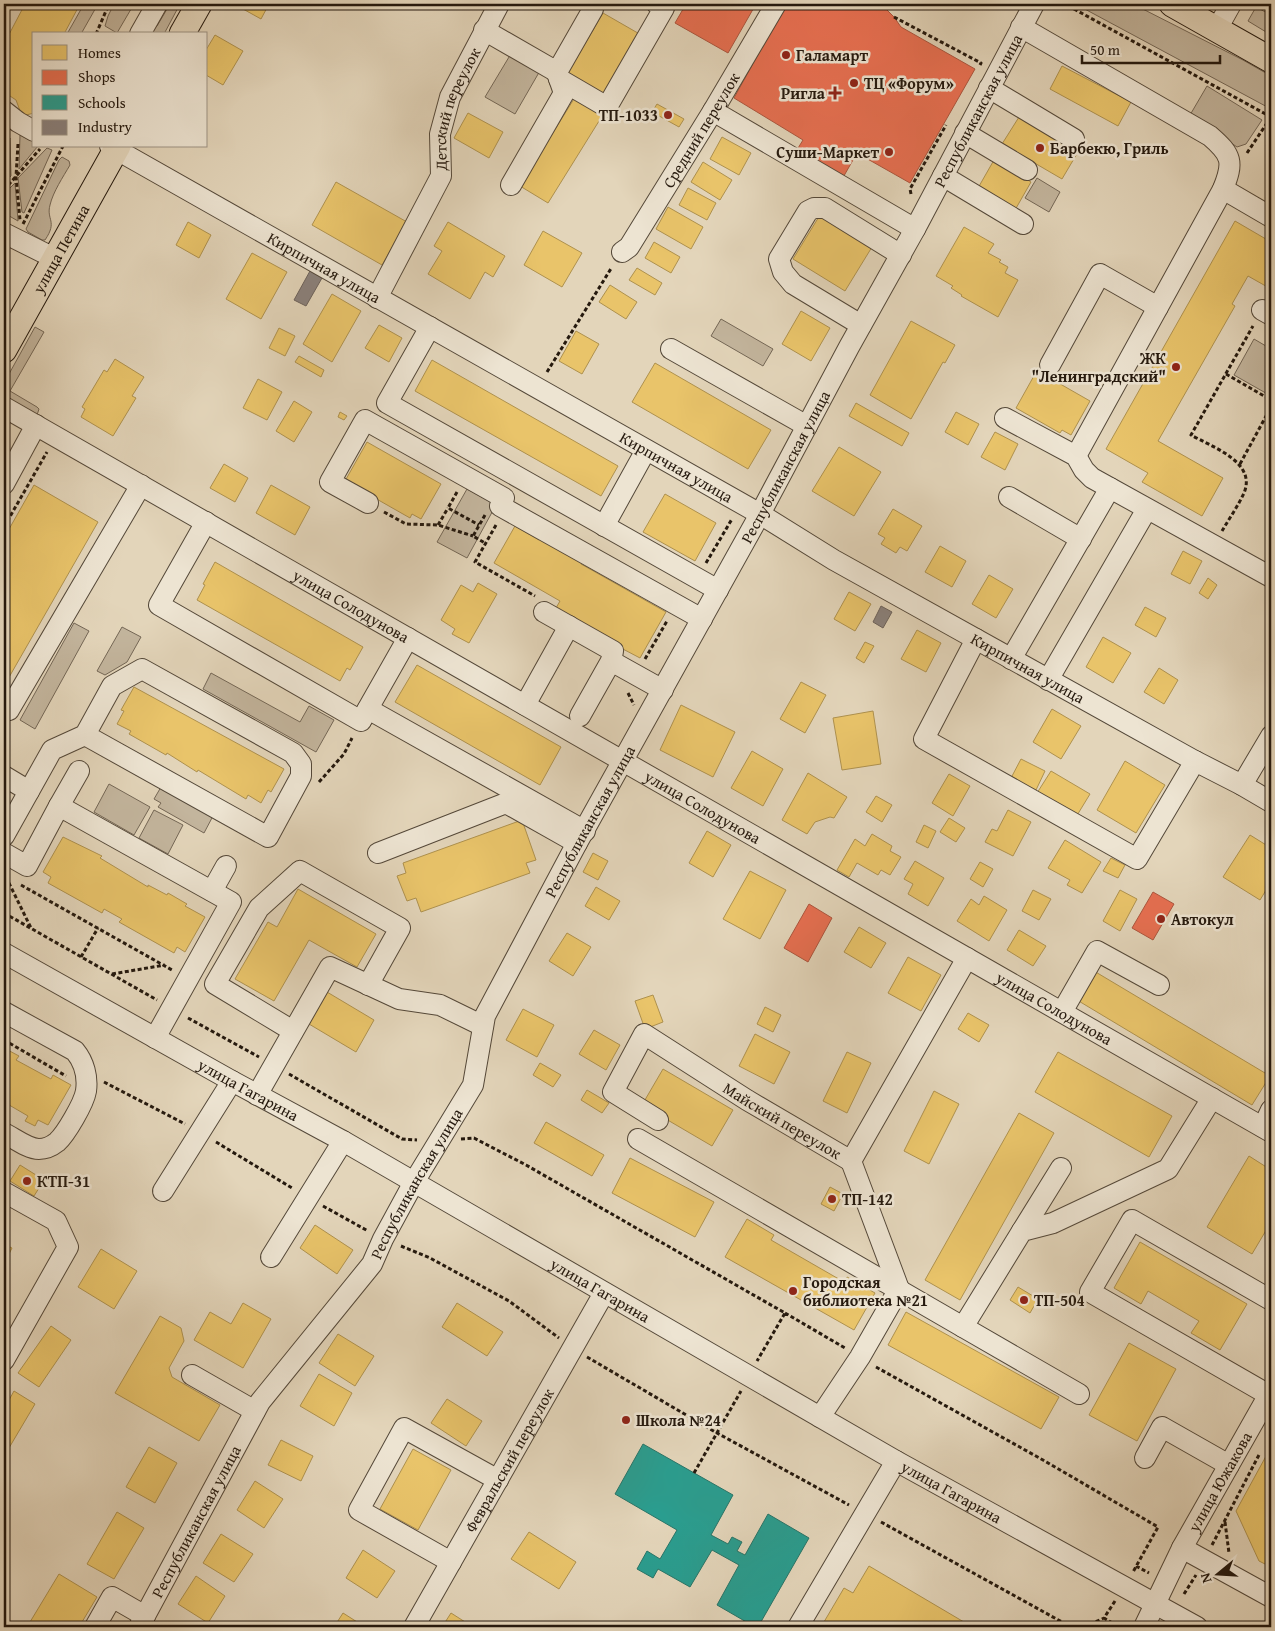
<svg xmlns="http://www.w3.org/2000/svg" width="1275" height="1631" viewBox="0 0 1275 1631" font-family="'Gentium Book Plus',serif">
<style>
.green{fill:#c3b59d;stroke:#746756}
.homes{fill:#e9c46a;stroke:#ae914e}
.shops{fill:#e76f51;stroke:#ad553d}
.schools{fill:#2a9d8f;stroke:#287568}
.industry{fill:#8a817c;stroke:#6c625b}
.lines{fill:none;stroke-linecap:round;stroke-linejoin:round}
.minor-casing{stroke:#544839;stroke-width:22}
.major-casing{stroke:#25190e;stroke-width:27}
.path{stroke:#25190e;stroke-width:3;stroke-dasharray:4 2.5;stroke-linecap:butt}
.minor{stroke:#ede4d2;stroke-width:20}
.major{stroke:#e3d5ba;stroke-width:25}
.poi-dot{fill:#8f2418;stroke:#ede4d2;stroke-width:2}
.labels{text-anchor:middle;stroke-width:5;stroke-linejoin:round;paint-order:stroke}
.poi-label{font-size:16px;font-weight:bold;fill:#25190e;stroke:#ede4d2;text-anchor:start}
.street-label{font-size:16px;fill:#25190e;stroke:#ede4d2}
</style>
<rect width="100%" height="100%" fill="#e3d5ba"/>
<filter id="stains"><feTurbulence type="fractalNoise" baseFrequency=".004" numOctaves="4"/><feColorMatrix values="0 0 0 0 .2 0 0 0 0 .09 0 0 0 0 .02 0 0 0 .5 -.17"/></filter>
<radialGradient id="worn" r=".72"><stop offset=".6" stop-color="#630" stop-opacity="0"/><stop offset="1" stop-color="#630" stop-opacity=".3"/></radialGradient>
<!-- green -->
<path class="green" d="M84,4H98L81,34H67Z
M114,4H134L117,33L105,26L108,16Z
M170,4H180L164,34H149L157,26Z
M1083,4H1133L1243,60L1271,76V109L1081,7Z
M1256,7L1271,15V35L1248,21Z
M512,52L541,69L515,114L485,97Z
M1207,86L1262,120L1246,144L1237,147L1190,115Z
M20,135L34,142V146H38L19,169Z
M10,138L11,176L4,183V149Z
M47,148L52,150L24,213L22,212L18,178Z
M62,157L69,161L70,165C63,177 53,192 50,205C46,220 58,221 45,240H42L28,232L26,229L59,160Z
M1037,178L1060,192L1049,212L1025,198Z
M15,183L18,221L4,213V194Z
M721,319L773,349L763,366L711,336Z
M35,327L44,332L10,391L37,407L39,409L37,415L7,400L4,394V383Z
M1254,339L1271,349V396L1234,375Z
M467,489L496,505L467,558L437,542Z
M74,623L89,631L35,729L20,720Z
M122,627L141,637L127,662L105,675L97,671Z
M211,673L300,722L309,706L334,720L316,752L203,689Z
M109,784L150,807L134,835L94,812Z
M161,787L213,816L204,833L158,807L161,803L154,799Z
M154,810L183,825L168,854L139,838Z"/>
<!-- homes -->
<path class="homes" d="M25,4H80L64,34H34V113L22,116L16,100L4,92V44Z
M234,4H269L261,19Z
M603,13L643,36L606,99L566,76Z
M215,35L243,51L223,85L206,75V50Z
M1062,66L1131,102L1118,126L1050,89Z
M577,94L604,113L548,203L520,186Z
M657,104L684,119L679,127L652,112Z
M468,113L503,132L489,158L454,138Z
M1019,117L1078,152L1062,179L1002,144Z
M722,137L751,153L739,175L710,159Z
M994,160L1031,182L1015,210L978,188Z
M703,162L732,180L720,200L691,182Z
M336,182L407,222L382,265L312,225Z
M688,188L716,203L707,220L679,205Z
M668,207L703,227L691,249L656,229Z
M820,215L872,247L845,291L793,259Z
M1235,221L1271,242V289L1248,276L1232,304L1235,306L1158,441L1223,478L1202,516L1142,482L1148,473L1106,449Z
M188,222L211,235L199,258L176,245Z
M448,222L505,256L493,277L485,272L470,299L428,274L442,251L434,246Z
M964,227L994,244L988,253L1001,260L999,262L1008,267L1005,273L1018,280L998,317L961,296L962,295L951,288L953,286L936,276Z
M543,231L582,253L562,287L524,265Z
M654,242L680,257L671,273L645,258Z
M252,253L287,272L261,319L226,299Z
M637,268L662,283L655,295L629,280Z
M610,285L637,302L626,319L599,302Z
M332,294L361,311L332,362L303,344Z
M801,311L830,328L811,361L782,344Z
M911,321L955,345L945,363L943,362L911,419L870,395Z
M379,325L402,338L389,362L365,348Z
M279,328L295,336L285,356L269,348Z
M576,331L599,344L582,374L559,361Z
M299,356L324,370L321,377L295,362Z
M115,359L144,377L132,396L136,398L113,436L81,417L85,409L82,407L104,370L107,372Z
M432,360L618,466L601,496L415,391Z
M655,363L771,430L748,469L632,402Z
M1035,374L1053,384L1055,381L1090,401L1071,435L1062,430L1060,433L1016,408Z
M258,379L282,392L267,420L243,408Z
M294,401L312,412L294,442L276,431Z
M856,403L909,433L902,446L849,416Z
M340,412L347,416L344,420L338,417Z
M956,412L979,424L968,445L945,432Z
M995,432L1018,444L1005,470L981,457Z
M367,442L441,484L421,519L412,514L410,518L345,481Z
M839,447L881,472L854,516L812,491Z
M224,464L248,478L235,502L210,488Z
M34,485L98,522L4,686V538Z
M271,485L310,507L295,535L256,513Z
M665,494L716,523L695,561L643,532Z
M893,509L922,526L907,551L900,547L896,553L881,544L885,538L878,534Z
M515,526L539,540L541,538L583,561L581,564L666,612L640,658L621,648L622,645L619,643L556,608L560,601L494,563Z
M940,546L966,561L952,587L925,572Z
M1183,551L1202,561L1190,584L1171,574Z
M215,562L363,647L350,670L347,668L340,681L197,600L205,585L203,584Z
M989,575L1013,589L996,618L972,604Z
M1208,578L1217,585L1208,599L1199,593Z
M478,583L497,594L469,643L452,634L455,629L441,620L461,585L473,592Z
M849,592L871,604L855,631L834,619Z
M1145,607L1166,618L1156,637L1135,625Z
M917,630L941,643L926,672L901,659Z
M1103,637L1131,653L1113,683L1086,667Z
M865,642L874,646L864,663L856,658Z
M417,665L561,747L540,785L395,702Z
M1159,668L1178,680L1164,704L1144,692Z
M801,682L826,695L805,733L780,719Z
M134,687L284,769L271,792L268,790L261,803L248,795L246,799L198,770L197,772L167,753L166,755L129,734L131,731L117,724L124,711L121,710Z
M681,705L735,732L713,777L660,750Z
M1052,709L1081,726L1061,759L1033,742Z
M873,711L881,764L842,770L833,718Z
M752,751L783,769L763,806L731,788Z
M1021,759L1045,771L1036,790L1011,778Z
M1125,761L1165,785L1136,833L1097,810Z
M1051,771L1090,794L1076,817L1037,793Z
M808,773L847,797L834,818L830,817L815,822L807,834L782,820Z
M949,774L970,786L953,816L932,803Z
M876,796L892,805L882,822L866,812Z
M1008,810L1031,822L1013,856L985,842L992,829L997,831Z
M949,818L965,828L956,842L940,832Z
M522,820L536,860L526,863L530,873L421,912L416,898L407,901L397,876L406,873L403,863Z
M924,825L936,831L928,848L916,842Z
M707,831L731,845L713,877L689,863Z
M872,834L892,846L890,851L901,857L890,875L881,870L878,875L857,863L849,877L837,870L855,839L865,846Z
M1250,835L1271,848V882L1260,900L1223,877Z
M63,837L102,856L100,858L148,887V885L167,895L168,893L187,904L185,906L205,917L185,952L177,947L174,953L119,922L122,919L104,909L102,913L48,883L51,877L43,872Z
M1065,840L1101,862L1082,893L1067,885L1070,880L1048,868Z
M593,853L608,861L598,880L583,872Z
M1111,858L1125,865L1118,878L1103,871Z
M915,861L944,878L928,906L908,894L913,884L904,879Z
M980,862L993,869L983,887L970,879Z
M750,871L786,890L760,939L723,919Z
M596,887L620,901L609,920L585,906Z
M298,889L376,934L357,967L309,940L274,1001L235,979L268,922L277,927Z
M1033,890L1051,899L1039,920L1022,911Z
M1120,890L1137,899L1120,931L1103,921Z
M984,896L1007,910L989,941L957,921L971,899L979,905Z
M859,927L886,943L871,968L844,952Z
M1019,930L1046,946L1033,966L1007,950Z
M567,933L591,947L573,976L549,961Z
M908,957L941,975L921,1011L888,993Z
M1094,971L1270,1076L1252,1105L1077,1000Z
M327,992L374,1020L356,1052L309,1024Z
M653,995L663,1022L645,1029L635,1001Z
M765,1007L781,1015L773,1032L757,1024Z
M523,1009L554,1025L537,1057L506,1040Z
M968,1013L989,1025L979,1042L958,1029Z
M594,1030L620,1045L606,1070L579,1054Z
M755,1034L790,1052L774,1084L739,1066Z
M4,1048L19,1056L16,1060L51,1079L53,1075L71,1085L48,1125L38,1120L35,1126L25,1121L28,1116L4,1102Z
M847,1052L871,1063L847,1113L823,1101Z
M1058,1052L1172,1116L1149,1157L1035,1092Z
M540,1063L561,1075L553,1087L533,1075Z
M663,1069L733,1110L712,1146L642,1105Z
M587,1090L609,1103L602,1113L581,1100Z
M934,1091L959,1104L929,1164L904,1151Z
M1019,1113L1054,1133L960,1300L925,1280Z
M546,1122L604,1155L592,1176L534,1143Z
M1249,1156L1271,1170V1222L1252,1254L1207,1227Z
M630,1158L714,1202L695,1237L612,1193Z
M20,1165L44,1180L34,1196L10,1181Z
M830,1187L843,1194L834,1211L821,1204Z
M747,1219L774,1235L771,1240L844,1282L847,1277L875,1293L854,1330L725,1257Z
M315,1225L353,1250L337,1274L300,1248Z
M1140,1242L1247,1304L1220,1350L1191,1333L1199,1321L1148,1291L1141,1304L1114,1288Z
M4,1244L12,1248L4,1264Z
M101,1249L137,1271L114,1309L78,1287Z
M1018,1287L1038,1299L1030,1313L1010,1300Z
M243,1303L271,1319L243,1368L194,1340L210,1312L231,1324Z
M457,1303L503,1332L487,1356L442,1327Z
M906,1312L1059,1397L1041,1429L888,1345Z
M160,1316L181,1328L184,1341L169,1368L172,1377L220,1405L199,1441L115,1393Z
M51,1326L71,1340L39,1387L18,1373Z
M338,1334L374,1356L355,1386L319,1363Z
M1129,1343L1176,1369L1137,1441L1089,1415Z
M319,1374L352,1393L334,1426L300,1406Z
M14,1391L35,1404L6,1453L4,1451V1409Z
M447,1399L482,1421L466,1446L431,1423Z
M281,1440L313,1456L301,1481L268,1465Z
M149,1447L177,1463L155,1503L126,1487Z
M1271,1447V1567L1259,1561L1236,1511Z
M413,1449L451,1470L418,1530L380,1509Z
M255,1481L283,1499L264,1528L237,1510Z
M117,1512L144,1528L114,1579L87,1564Z
M529,1532L576,1562L559,1589L511,1559Z
M221,1534L253,1554L234,1582L203,1563Z
M363,1550L395,1571L377,1598L346,1578Z
M869,1566L969,1625L967,1627H878L872,1623L869,1627H821L844,1588L853,1593Z
M59,1574L97,1597L79,1627H27Z
M196,1576L225,1596L208,1623L178,1604Z
M343,1613L365,1627H334Z
M451,1613L473,1627H442Z"/>
<!-- shops -->
<path class="shops" d="M686,4H756L728,53L675,23Z
M781,4H881L894,17L901,27L975,69L910,183L857,153L841,181L795,153L803,140L734,98L771,31Z
M1153,892L1174,904L1153,940L1132,928Z
M809,904L832,918L808,962L784,948Z"/>
<!-- schools -->
<path class="schools" d="M643,1444L733,1495L711,1535L728,1544L732,1537L742,1542L737,1551L745,1555L768,1514L809,1538L758,1627H755L717,1605L739,1565L712,1550L690,1587L658,1569L653,1578L637,1569L647,1551L660,1559L677,1530L615,1494Z"/>
<!-- industry -->
<path class="industry" d="M310,271L322,278L306,306L294,300Z
M881,606L892,612L883,628L873,622Z"/>
<g class="lines">
<!-- minor casing -->
<g class="minor-casing">
<g id="minor">
<path d="M1021,27L1210,136C1232,155 1234,162 1223,189L1076,456"/>
<path d="M1217,29L1231,4"/>
<path d="M484,30L557,72L593,9"/>
<path d="M140,34L157,4"/>
<path d="M559,79L607,107L664,8L657,4"/>
<path d="M989,88L1074,139"/>
<path d="M4,111L18,122L34,131"/>
<path d="M713,111L915,229"/>
<path d="M965,133L1027,170"/>
<path id="s1" d="M110,146L760,514L834,560L1195,761L1242,785L1271,802"/>
<path d="M943,176L1023,224"/>
<path d="M511,185L564,93L557,73"/>
<path d="M1223,189L1271,217"/>
<path d="M4,233L56,259"/>
<path id="s2" d="M622,252L629,247L713,111L776,4"/>
<path id="s3" d="M377,298L441,176L440,134L450,97L499,4"/>
<path d="M1262,310L1271,315"/>
<path d="M861,325L793,284L783,272L779,259L808,211L814,208H825L901,255"/>
<path d="M430,327L387,403L718,590"/>
<path d="M671,349L807,426"/>
<path d="M1050,365L1100,274L1158,307"/>
<path id="s4" d="M4,407L1271,1132"/>
<path d="M1005,418L1076,456L1084,470L1092,478L1271,577"/>
<path d="M4,484L36,425"/>
<path d="M1009,497L1081,539"/>
<path d="M368,503L330,482L365,420L504,498L500,506L702,619"/>
<path d="M206,522L159,605L361,721"/>
<path d="M604,526L646,450"/>
<path d="M544,612L613,651L611,661L580,716"/>
<path d="M976,639L924,739L1137,859L1195,761"/>
<path d="M1011,659L1110,488"/>
<path d="M611,661L663,690"/>
<path d="M1048,680L1147,509"/>
<path d="M525,705L569,626"/>
<path d="M4,707L9,710L141,485"/>
<path d="M368,709L585,831"/>
<path d="M362,719L408,638"/>
<path d="M4,776L29,791"/>
<path d="M1242,785L1271,736"/>
<path d="M59,806L79,771"/>
<path d="M4,836L52,750L85,735L112,686L142,669L293,753L301,764V776L268,837L85,735"/>
<path d="M4,853L27,866L59,806L231,902L155,1038"/>
<path d="M378,853L506,803L577,843"/>
<path d="M212,891L226,866"/>
<path id="s5" d="M4,953L232,1081L343,1141L896,1461L1197,1627"/>
<path d="M4,1012L75,1051C84,1062 88,1077 86,1091C84,1103 66,1134 57,1142C52,1146 46,1149 39,1149C28,1149 14,1138 4,1133"/>
<path d="M1062,1012L1097,951L1159,985"/>
<path d="M293,1031L215,984L259,908L300,871L400,928L368,985"/>
<path d="M257,1095L330,967L399,999L440,1005L483,1026"/>
<path id="s6" d="M658,1120L613,1092L644,1034L747,1100L851,1161L967,958"/>
<path d="M1263,1127L1271,1110"/>
<path d="M638,1139L963,1327L1022,1231L1053,1223L1168,1169L1212,1098"/>
<path d="M851,1161L899,1289"/>
<path d="M163,1191L232,1081"/>
<path d="M4,1192L56,1221L68,1247L4,1360"/>
<path d="M1022,1231L1061,1168"/>
<path d="M271,1257L343,1141"/>
<path d="M963,1327L1079,1394"/>
<path d="M192,1375L255,1411"/>
<path d="M1269,1395L1090,1292L1132,1220L1271,1300"/>
<path d="M820,1417L860,1357L899,1289"/>
<path d="M1145,1458L1162,1427L1229,1465"/>
<path d="M1182,1548L1271,1597"/>
<path d="M451,1562L359,1510L404,1428L498,1480"/>
<path d="M95,1627L112,1597L145,1616"/>
<path id="s7" d="M139,1627L260,1402L372,1264L383,1239L414,1182L473,1085L485,1016L577,843L760,514L849,347L915,229L1034,4"/>
<path id="s8" d="M414,1627L604,1293"/>
<path d="M798,1627L896,1461"/>
<path id="s9" d="M1144,1627L1182,1548L1271,1391"/>
</g>
</g>
<!-- major casing -->
<g class="major-casing">
<g id="major">
<path d="M1172,4L1271,60"/>
<path d="M182,34L199,4"/>
<path id="s10" d="M4,350L118,146"/>
</g>
</g>
<!-- path -->
<path class="path" d="M1066,4L1074,9L1077,4
M865,5L866,4
M1074,9L1271,117
M894,17L981,63L980,65
M96,34L109,4
M18,144L16,177L20,220
M1247,153L1271,117
M4,190L40,149
M911,194L910,189L946,125
M23,224L63,146
M547,372L612,267
M1226,374L1271,400
M1240,464L1271,407
M457,492L448,508L479,525
M384,512L406,524L438,525L473,536
M485,515L473,536L485,543
M438,525L448,508
M496,525L475,562L535,596
M4,527L47,452
M1222,531C1229,519 1238,506 1244,493C1257,462 1212,447 1191,435L1253,326
M706,563L732,519
M645,659L667,621
M628,693L634,705
M319,782L344,754L352,738
M6,877L31,928
M21,885L172,970
M4,913L157,1000
M81,957L98,928
M112,974L165,965
M188,1018L259,1057
M4,1040L66,1076
M289,1074L402,1139L417,1140
M104,1082L185,1124
M461,1139L474,1138L526,1165L785,1313L757,1361
M216,1142L292,1188
M323,1206L368,1231
M401,1246L430,1258L509,1301L559,1338
M785,1313L845,1348
M587,1357L717,1433L849,1505
M876,1367L1043,1460L1158,1527L1133,1572
M694,1473L741,1391
M881,1522L1071,1627
M1225,1522L1229,1553
M1212,1545L1260,1453
M1136,1566L1149,1573
M1184,1594L1196,1575
M1115,1601L1104,1618L1119,1627
M1084,1627L1104,1618"/>
<!-- minor -->
<use href="#minor" class="minor"/>
<!-- major -->
<use href="#major" class="major"/>
</g>
<!-- markers -->
<g class="poi-dot">
<circle cx="786" cy="55" r="5"/>
<circle cx="854" cy="83" r="5"/>
<path d="M832.5 85.5h5v5h5v5h-5v5h-5v-5h-5v-5h5z"/>
<circle cx="668" cy="115" r="5"/>
<circle cx="1040" cy="148" r="5"/>
<circle cx="889" cy="152" r="5"/>
<circle cx="1176" cy="367" r="5"/>
<circle cx="1161" cy="919" r="5"/>
<circle cx="27" cy="1181" r="5"/>
<circle cx="832" cy="1199" r="5"/>
<circle cx="793" cy="1291" r="5"/>
<circle cx="1024" cy="1300" r="5"/>
<circle cx="626" cy="1420" r="5"/>
</g>
<g class="labels">
<!-- poi labels -->
<g class="poi-label">
<text x="796" y="61">Галамарт</text>
<text x="864" y="89">ТЦ «Форум»</text>
<text x="825" y="99" text-anchor="end">Ригла</text>
<text x="658" y="121" text-anchor="end">ТП-1033</text>
<text x="1050" y="154">Барбекю, Гриль</text>
<text x="879" y="158" text-anchor="end">Суши-Маркет</text>
<text x="1166" y="364" text-anchor="end">ЖК<tspan x="1166" dy="18">"Ленинградский"</tspan></text>
<text x="1171" y="925">Автокул</text>
<text x="37" y="1187">КТП-31</text>
<text x="842" y="1205">ТП-142</text>
<text x="803" y="1288">Городская<tspan x="803" dy="18">библиотека №21</tspan></text>
<text x="1034" y="1306">ТП-504</text>
<text x="636" y="1426">Школа №24</text>
</g>
<!-- street labels -->
<g class="street-label">
<text dy="6" stroke="none"><textPath href="#s7" startOffset="1740">Республиканская улица</textPath></text>
<text dy="6" stroke="none"><textPath href="#s3" startOffset="208">Детский переулок</textPath></text>
<text dy="6" stroke="none"><textPath href="#s2" startOffset="146">Средний переулок</textPath></text>
<text dy="6" stroke="none"><textPath href="#s10" startOffset="116">улица Петина</textPath></text>
<text dy="6" stroke="none"><textPath href="#s1" startOffset="246">Кирпичная улица</textPath></text>
<text dy="6" stroke="none"><textPath href="#s7" startOffset="1335">Республиканская улица</textPath></text>
<text dy="6" stroke="none"><textPath href="#s1" startOffset="651">Кирпичная улица</textPath></text>
<text dy="6" stroke="none"><textPath href="#s4" startOffset="400">улица Солодунова</textPath></text>
<text dy="6" stroke="none"><textPath href="#s1" startOffset="1056">Кирпичная улица</textPath></text>
<text dy="6" stroke="none"><textPath href="#s4" startOffset="805">улица Солодунова</textPath></text>
<text dy="6" stroke="none"><textPath href="#s7" startOffset="930">Республиканская улица</textPath></text>
<text dy="6" stroke="none"><textPath href="#s4" startOffset="1210">улица Солодунова</textPath></text>
<text dy="6" stroke="none"><textPath href="#s5" startOffset="280">улица Гагарина</textPath></text>
<text dy="6" stroke="none"><textPath href="#s6" startOffset="282">Майский переулок</textPath></text>
<text dy="6" stroke="none"><textPath href="#s7" startOffset="525">Республиканская улица</textPath></text>
<text dy="6" stroke="none"><textPath href="#s5" startOffset="685">улица Гагарина</textPath></text>
<text dy="6" stroke="none"><textPath href="#s8" startOffset="192">Февральский переулок</textPath></text>
<text dy="6" stroke="none"><textPath href="#s9" startOffset="164">улица Южакова</textPath></text>
<text dy="6" stroke="none"><textPath href="#s5" startOffset="1090">улица Гагарина</textPath></text>
<text dy="6" stroke="none"><textPath href="#s7" startOffset="120">Республиканская улица</textPath></text>
</g>
</g>
<!-- margin -->
<rect width="1275" height="1631" fill="none" stroke="#e3d5ba" stroke-width="20"/>
<rect x="5" y="5" width="1265" height="1621" fill="none" stroke="#25190e" stroke-width="2.5"/>
<rect x="10" y="10" width="1255" height="1611" fill="none" stroke="#25190e"/>
<!-- legend -->
<rect x="32" y="32" width="175" height="115" fill="#ede4d2" stroke="#9d9384"/>
<rect x="42" y="45" width="25" height="15" fill="#e9c46a" stroke="#9d9384"/>
<text x="78" y="58" font-size="15" fill="#25190e">Homes</text>
<rect x="42" y="70" width="25" height="15" fill="#e76f51" stroke="#9d9384"/>
<text x="78" y="82" font-size="15" fill="#25190e">Shops</text>
<rect x="42" y="95" width="25" height="15" fill="#2a9d8f" stroke="#9d9384"/>
<text x="78" y="108" font-size="15" fill="#25190e">Schools</text>
<rect x="42" y="120" width="25" height="15" fill="#8a817c" stroke="#9d9384"/>
<text x="78" y="132" font-size="15" fill="#25190e">Industry</text>
<!-- north arrow -->
<g transform="translate(1218 1574) rotate(252)" stroke="#ede4d2" stroke-width="4" paint-order="stroke">
<path d="M0-4L9 19L0 12L-9 19Z" fill="#25190e"/>
<text y="-8" font-size="14" font-weight="bold" text-anchor="middle" fill="#25190e">N</text>
</g>
<!-- scale -->
<path d="M1082 55v8h138v-8" fill="none" stroke="#25190e" stroke-width="2.5"/>
<text x="1090" y="55" font-size="15" fill="#25190e" stroke="#ede4d2" stroke-width="4" paint-order="stroke">50 m</text>
<rect width="100%" height="100%" filter="url(#stains)"/>
<rect width="100%" height="100%" fill="url(#worn)"/>
</svg>
